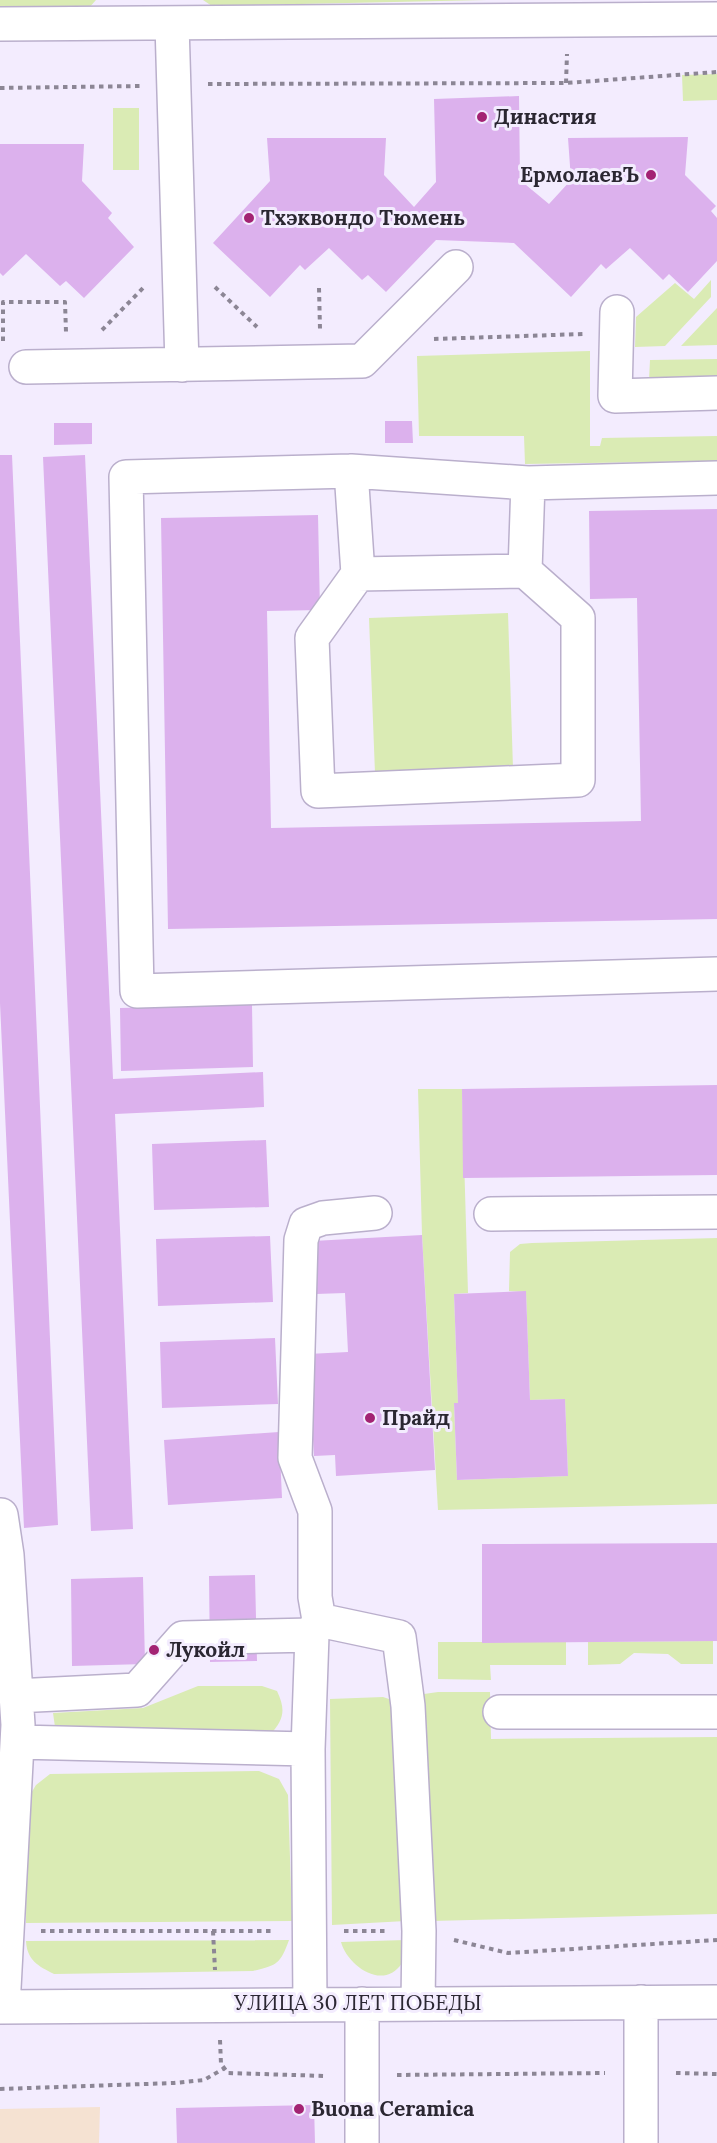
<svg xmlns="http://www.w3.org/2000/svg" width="717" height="2143" viewBox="0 0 717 2143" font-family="Lora,serif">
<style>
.industrial{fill:#f5e2d2}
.green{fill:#daebb4}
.building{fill:#dcb1ed}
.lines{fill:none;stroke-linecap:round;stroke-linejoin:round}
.minor-casing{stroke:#baafcc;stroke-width:36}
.path{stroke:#8c8695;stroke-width:4;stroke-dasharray:4.5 4.5;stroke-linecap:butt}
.minor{stroke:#fff;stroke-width:33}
.poi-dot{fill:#a32373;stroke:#f3ecfe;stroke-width:2}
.labels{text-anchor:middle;stroke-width:6;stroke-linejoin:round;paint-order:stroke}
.poi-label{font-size:21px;font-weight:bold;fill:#2b2732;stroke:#f3ecfe;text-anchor:start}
.street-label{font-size:21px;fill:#2b2732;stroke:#f3ecfe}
</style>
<rect width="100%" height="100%" fill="#f3ecfe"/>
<!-- industrial -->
<path class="industrial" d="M100,2107L99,2143H0V2109Z"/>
<!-- green -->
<path class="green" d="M0,0H96L88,9L0,10Z
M203,0H487L212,6Z
M717,74V100L683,101L682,75Z
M113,108H139V170H113Z
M711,280V297L665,346L635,347L636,317L675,283L694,299Z
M717,308V345L681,346Z
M590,351V446H600L602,438L717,436V461L525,464L524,436H419L417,356Z
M717,359V379L649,380L650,360Z
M508,613L513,768L375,773L369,618Z
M418,1089H462L468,1293L454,1294L458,1403H454L457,1480L568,1476L565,1399L530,1400L526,1292L509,1291L510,1252L520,1244L532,1243L717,1238V1504L438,1510L422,1235Z
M713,1641V1664H681L668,1654L634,1653L620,1664L588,1665V1642Z
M438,1642H566V1665H490L491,1680L438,1679Z
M198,1686H262L277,1691C286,1710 284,1719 270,1735L55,1727L53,1713L143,1708Z
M438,1692H490L491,1739L717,1737V1914L432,1921L424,1694Z
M383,1697L395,1701L406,1921L332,1925L330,1699Z
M259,1771L279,1779L288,1795L292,1921L26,1923L27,1800L36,1785L50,1774Z
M289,1940C280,1964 278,1965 253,1971L54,1974C38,1966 27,1960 26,1941Z
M406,1940C405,1947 405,1958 402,1963C383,1992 347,1965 341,1942Z"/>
<!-- building -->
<path class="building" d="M519,96L520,180L549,204L571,180L568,138L688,137L685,175L716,206L711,211L717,218V261L688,292L669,274L663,280L630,248L606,269L601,264L571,297L514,243L436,240L386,292L368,275L362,280L329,248L305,270L300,265L270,297L213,243L270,181L267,138H386L384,175L414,207L436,182L434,99Z
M0,144H84L82,181L112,213L108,218L134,247L84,298L66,281L60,286L26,254L3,276L0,273Z
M385,421H412L413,443H385Z
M54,423H92V444L54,445Z
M0,455H12L58,1525L24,1528L0,1003Z
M85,455L113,1079L263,1072L264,1107L115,1114L133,1529L91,1531L43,457Z
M717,509V919L168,929L161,518L318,515L320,610L267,611L271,828L641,821L637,598L590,599L589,511Z
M252,1005L253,1067L121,1071L120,1008Z
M717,1085V1175L463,1178L462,1089Z
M266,1140L269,1207L154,1210L152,1144Z
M422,1235L435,1470L336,1476L335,1455L314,1456L308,1354L348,1352L345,1293L316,1294L313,1241Z
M270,1236L273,1302L158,1306L156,1239Z
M526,1291L530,1400L565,1399L568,1476L457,1480L454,1403H458L454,1294Z
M275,1338L278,1404L162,1408L160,1342Z
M279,1432L282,1498L168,1505L164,1440Z
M717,1543V1641L482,1643V1544Z
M255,1575L257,1661L210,1662L209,1576Z
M143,1577L145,1664L72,1666L71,1579Z
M314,2105L315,2143H177L176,2108Z"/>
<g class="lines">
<!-- minor casing -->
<g class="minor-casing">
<path id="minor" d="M0,24L717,19
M172,24L182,365
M617,312L615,396L717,393
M26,367L362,361L456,267
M351,471L358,574L312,638L318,791L578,780V618L525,571L528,483
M717,478L528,483L351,471L126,477L137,991L717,974
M358,574L525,571
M375,1213L323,1218L306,1224L301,1240L295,1458L315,1511V1597L319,1620L399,1637L408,1706L419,1931L418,2003
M491,1214L717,1212
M1,1515L7,1555L18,1725L3,2007
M15,1696L137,1690L183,1638L312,1635
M500,1712H717
M18,1742L308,1749
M641,2002V2143
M310,2004L308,1749L312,1635L319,1620
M362,2004V2143
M0,2007L717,2002"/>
</g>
<!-- path -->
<path class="path" d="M566,83L567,54
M208,84L566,83L717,72
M0,88L140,86
M215,287L257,327
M319,288L320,329
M102,330L145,286
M434,339L583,334
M3,341V302H65L66,332
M41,1931H274
M213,1931L215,1970
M344,1931H385
M454,1940L508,1953L717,1940
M220,2040L221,2064L228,2073L326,2076
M676,2073L717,2074
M397,2075L605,2073
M0,2089L174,2083L204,2080L223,2069"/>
<!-- minor -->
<use href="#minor" class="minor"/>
</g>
<!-- markers -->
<g class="poi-dot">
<circle cx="482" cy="117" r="6"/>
<circle cx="651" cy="175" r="6"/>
<circle cx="249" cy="218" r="6"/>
<circle cx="370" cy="1418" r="6"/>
<circle cx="154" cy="1650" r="6"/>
<circle cx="299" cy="2109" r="6"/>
</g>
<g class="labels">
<!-- poi labels -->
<g class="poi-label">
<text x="494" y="124">Династия</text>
<text x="639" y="182" text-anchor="end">ЕрмолаевЪ</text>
<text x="261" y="225">Тхэквондо Тюмень</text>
<text x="382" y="1425">Прайд</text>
<text x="166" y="1657">Лукойл</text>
<text x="311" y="2116">Buona Ceramica</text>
</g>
<!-- street labels -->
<g class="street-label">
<text x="358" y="2010">УЛИЦА 30 ЛЕТ ПОБЕДЫ</text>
</g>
</g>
</svg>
